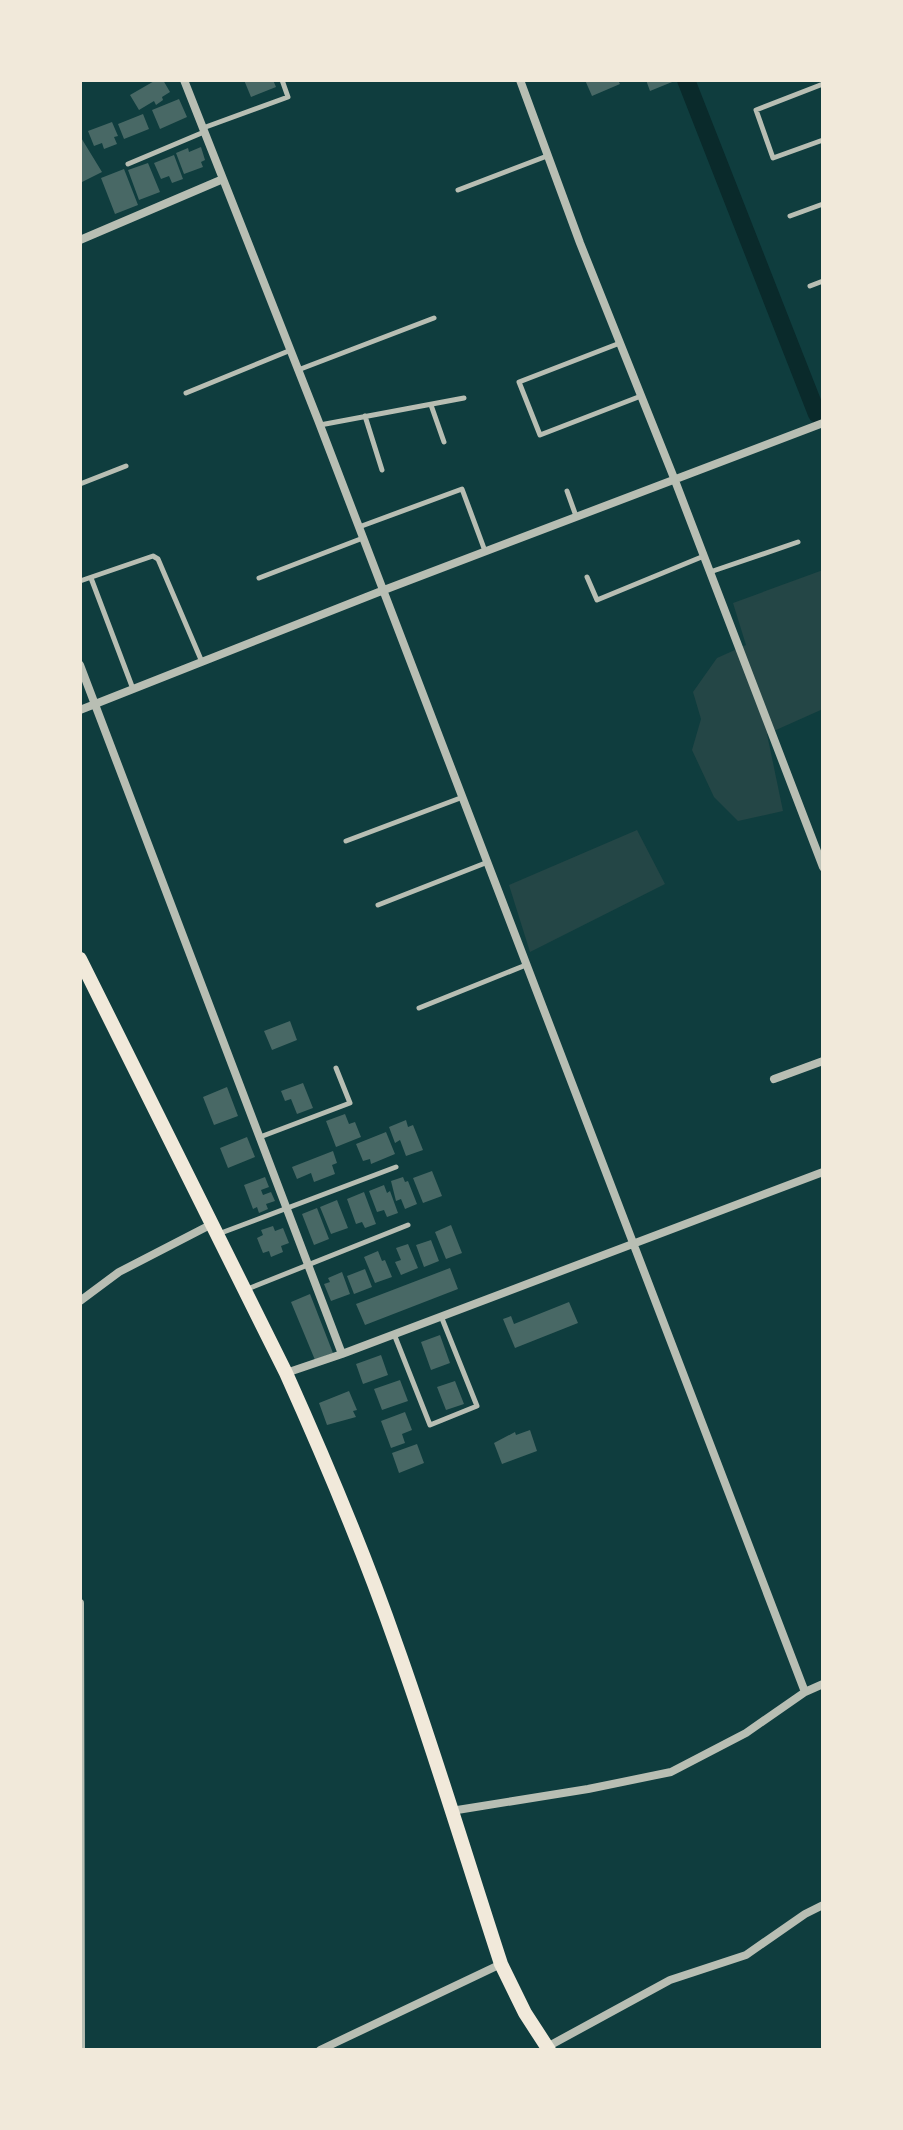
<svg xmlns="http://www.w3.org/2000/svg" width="903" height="2130" viewBox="0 0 903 2130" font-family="'Asap Condensed',sans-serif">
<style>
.green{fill:#244646}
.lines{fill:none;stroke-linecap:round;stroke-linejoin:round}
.canal{stroke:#0a2a2b;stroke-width:18}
.building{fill:#486865}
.service{stroke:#b8beb3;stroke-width:5}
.minor{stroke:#b8beb3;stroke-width:8}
.primary{stroke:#f1e9da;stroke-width:14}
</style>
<rect width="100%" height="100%" fill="#0f3d3e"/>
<!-- green -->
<path class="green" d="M823,570V709L767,734L783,811L738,821L714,797L692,750L701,719L693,692L717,658L746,645L733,603Z
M637,830L665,884L530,952L509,885Z"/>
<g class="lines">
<!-- canal -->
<path class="canal" d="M686,80L817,414"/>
</g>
<!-- building -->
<path class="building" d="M156,80H163L170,92L162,97L163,100L156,105L154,101L139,110L130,95Z
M244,80H273L276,87L251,97Z
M585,80H618L620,84L592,96Z
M646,80H677L650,91Z
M179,99L187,117L160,129L152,110Z
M143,114L149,129L124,139L118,124Z
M112,122L118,136L114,137L117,144L104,149L102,143L94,146L88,131Z
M80,136L102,172L80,183Z
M201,147L205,160L201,162L203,167L184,174L176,153L188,148L189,152Z
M174,155L183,179L172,183L169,176L161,179L154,163Z
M148,163L160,192L139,200L128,170Z
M124,169L138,205L115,214L101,178Z
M290,1021L297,1040L272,1050L264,1031Z
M303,1083L313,1108L297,1114L291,1099L285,1101L281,1091Z
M227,1087L238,1116L214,1125L203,1097Z
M345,1114L349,1124L355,1122L361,1137L336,1147L326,1121Z
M406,1120L408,1127L413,1125L423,1150L406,1156L400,1140L395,1143L389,1127Z
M386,1132L395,1154L371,1164L370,1159L363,1161L356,1144Z
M247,1137L255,1157L228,1168L220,1148Z
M333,1151L337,1163L332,1165L335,1174L314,1182L311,1173L297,1179L292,1167Z
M432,1171L442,1196L423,1203L413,1178Z
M265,1177L269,1187L261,1190L263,1195L271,1192L275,1201L266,1204L268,1209L259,1213L257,1207L253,1209L244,1185Z
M403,1177L405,1182L408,1181L417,1204L405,1209L401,1199L396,1201L391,1181Z
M384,1185L387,1193L390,1191L398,1213L387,1217L384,1210L377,1212L369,1191Z
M364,1192L376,1224L365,1228L362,1222L356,1224L347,1199Z
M337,1200L348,1228L331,1234L320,1207Z
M317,1208L329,1239L314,1245L302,1214Z
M451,1225L462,1253L446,1259L435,1232Z
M273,1226L275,1231L283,1228L289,1243L281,1246L283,1252L271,1257L269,1251L263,1253L257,1238L263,1235L261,1230Z
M431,1240L439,1261L424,1267L416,1245Z
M408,1244L418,1268L401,1275L395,1262L401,1260L396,1248Z
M378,1251L382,1261L385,1260L392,1277L375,1283L364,1257Z
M450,1268L458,1289L365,1325L356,1304Z
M365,1269L372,1287L354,1294L347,1276Z
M342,1272L350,1294L331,1301L324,1284L330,1282L328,1278Z
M310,1294L333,1353L315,1360L291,1302Z
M569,1302L578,1323L515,1348L503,1319L511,1316L514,1324Z
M440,1335L450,1363L431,1370L421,1342Z
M381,1355L388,1375L363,1384L356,1364Z
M400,1380L408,1401L382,1410L374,1389Z
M455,1381L464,1404L446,1410L437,1387Z
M349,1391L357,1410L353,1411L356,1417L327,1425L319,1403Z
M405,1412L412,1430L402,1434L405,1443L391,1448L381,1421Z
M530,1430L537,1451L502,1464L494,1443L515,1432L516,1435Z
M417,1444L424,1463L399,1473L392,1453Z"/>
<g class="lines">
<!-- service -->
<path class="service" d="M823,84L756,110L773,158L823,140
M203,128L288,97L282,80
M128,164L204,132
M458,190L547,156
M790,216L823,204
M810,286L823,281
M620,343L519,382L540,435L641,396
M298,370L434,318
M186,393L291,350
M431,405L444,442
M365,416L382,470
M320,425L464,398
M80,484L126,466
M567,491L576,516
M359,527L462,489L485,551
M710,572L798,542
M587,577L597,600L704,556
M91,578L133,689
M259,578L363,538
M80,581L153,556L158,559L202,662
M346,841L463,797
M378,905L488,862
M419,1008L526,965
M260,1137L350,1103L336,1068
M221,1233L396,1167
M245,1290L408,1225
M394,1334L430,1425L477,1406L441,1316"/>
<!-- minor -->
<path class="minor" d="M184,80L318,420L805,1692
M520,80L580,243L674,478L823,867
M80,240L223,179
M80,665L342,1354
M80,710L384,590L823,423
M774,1079L823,1061
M80,1301L119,1272L212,1224
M286,1373L342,1354L823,1172
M80,1603L81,2050
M451,1811L588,1789L671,1772L746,1733L805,1692L823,1684
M547,2047L670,1980L746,1955L805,1914L823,1905
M320,2050L501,1964"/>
<!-- primary -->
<path class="primary" d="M80,959L286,1373C326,1462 364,1552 396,1644C434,1750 466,1857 501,1964L525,2013L549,2050"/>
</g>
<!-- border -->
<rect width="903" height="2130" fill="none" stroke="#f1e9da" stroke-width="164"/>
</svg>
